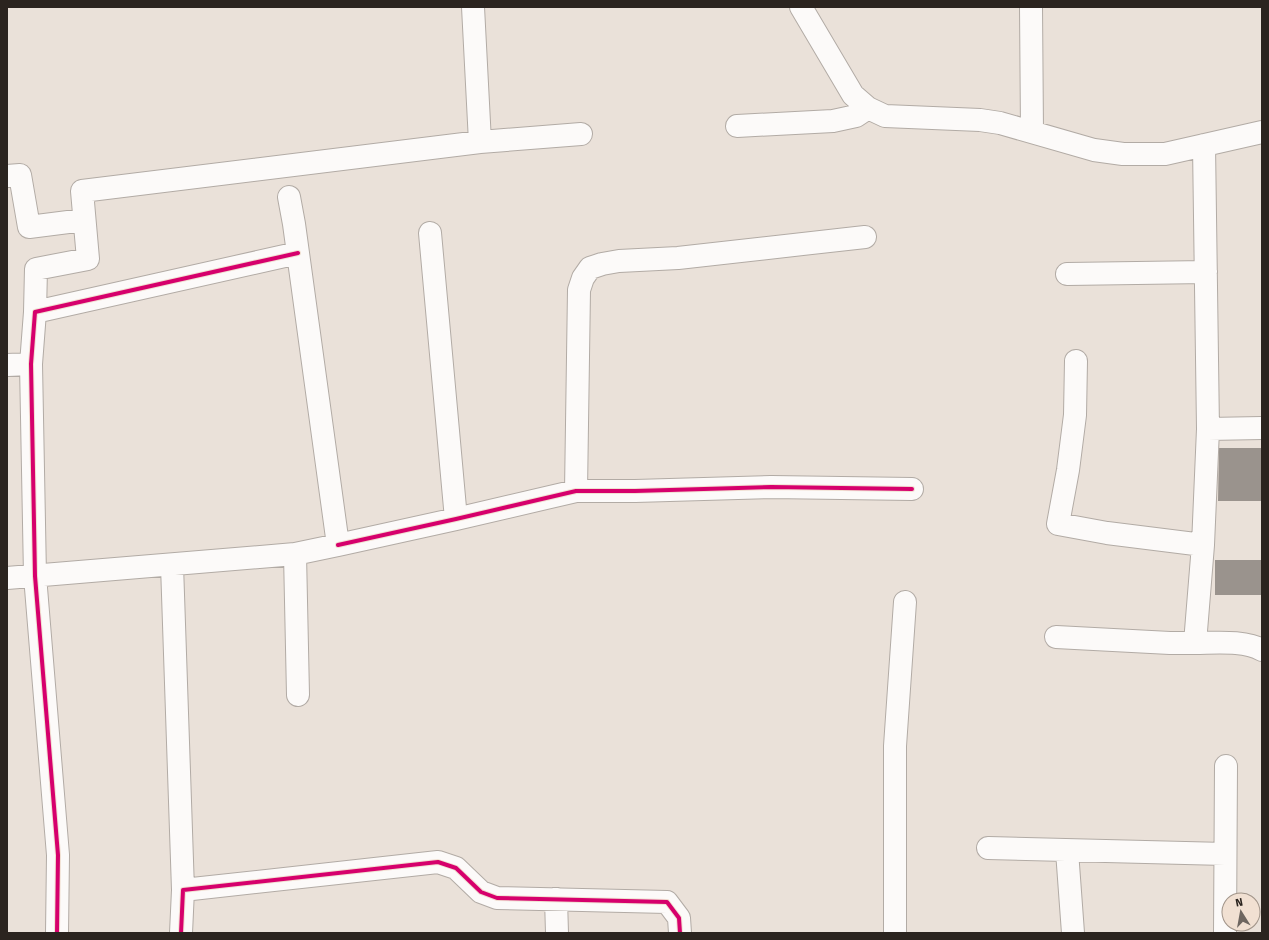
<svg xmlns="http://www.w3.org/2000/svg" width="1269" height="940" viewBox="0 0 1269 940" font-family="'Fira Sans',sans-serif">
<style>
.building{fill:#9a938d}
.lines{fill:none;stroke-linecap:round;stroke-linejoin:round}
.minor-casing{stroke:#b2aba5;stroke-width:24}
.minor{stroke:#fcfaf9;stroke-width:22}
.cycleway-casing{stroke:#f1e0d2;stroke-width:6}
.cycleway{stroke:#d6006c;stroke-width:4}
</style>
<rect width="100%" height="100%" fill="#eae1d9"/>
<!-- building -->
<path class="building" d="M1219,448H1262V501H1218Z
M1215,560H1262V595H1215Z"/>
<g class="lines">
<!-- minor casing -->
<g class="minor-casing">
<path id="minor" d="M473,7L480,142L581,134
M801,7L853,95L868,108L885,116L980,120L1000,123L1094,150L1123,154H1165L1262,132
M1031,7L1032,132
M737,126L833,121L856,116L868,108
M1204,145L1208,429L1262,428
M7,176L20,175L29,227L84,220
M430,233L456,519
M1067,274L1206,272
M35,312L36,269L88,259L82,191L480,142
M1076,361L1075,415L1068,470L1058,524L1107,533L1203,545
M7,365L31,364
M576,491L579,290L583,278L590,268L602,264L619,261L678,258L865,237
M338,545L456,519L576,491H635L771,487L912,489
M295,554L298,695
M172,565L183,890
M7,578L295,554L338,545L294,224L289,197
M1056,637L1170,643H1195L1203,545L1208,429
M1195,643C1215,643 1245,640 1262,650
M988,848L1225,854
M1067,851L1073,933
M556,899L557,933
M57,933L58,855L35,576L31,364L35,312L298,253
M181,933L183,890L438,862L456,868L481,892L497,898L667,902L679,918L680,933
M895,933V746L905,602
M1225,933L1226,766"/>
</g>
<!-- minor -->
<use href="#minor" class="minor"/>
<!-- cycleway casing -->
<g class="cycleway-casing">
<path id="cycleway" d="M338,545L456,519L576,491H635L771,487L912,489
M57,933L58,855L35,576L31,364L35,312L298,253
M181,933L183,890L438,862L456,868L481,892L497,898L667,902L679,918L680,933"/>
</g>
<!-- cycleway -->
<use href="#cycleway" class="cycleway"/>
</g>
<!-- border -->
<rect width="1269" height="940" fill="none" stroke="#2b241f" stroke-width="16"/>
<!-- north arrow -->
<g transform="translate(1241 912) rotate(349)"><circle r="19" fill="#f1e0d2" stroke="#a2958a"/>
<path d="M0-3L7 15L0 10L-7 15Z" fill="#6e6660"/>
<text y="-6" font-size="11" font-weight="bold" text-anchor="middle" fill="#2b241f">N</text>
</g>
</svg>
